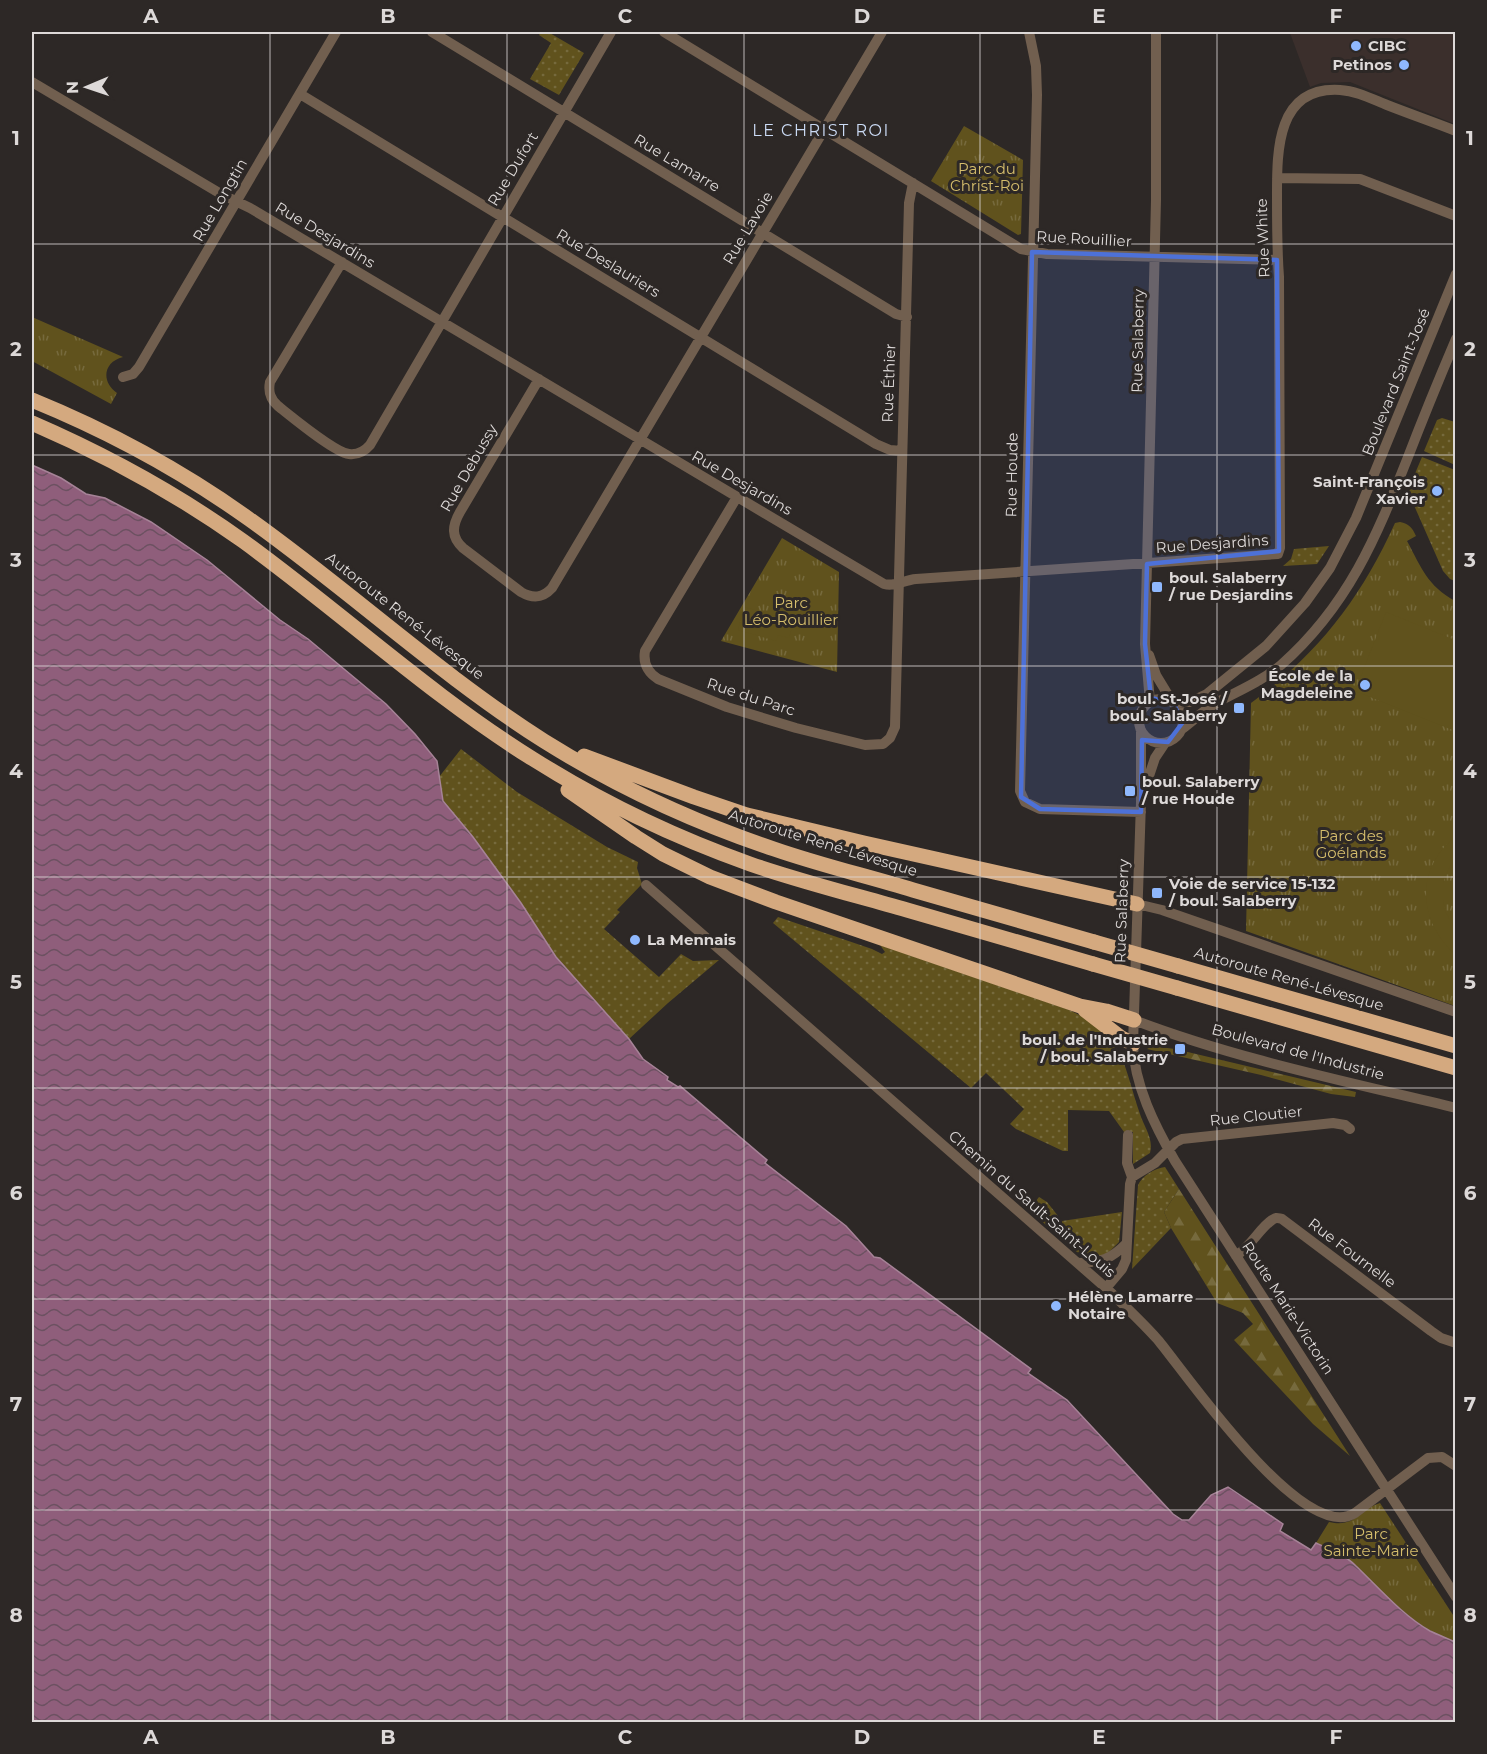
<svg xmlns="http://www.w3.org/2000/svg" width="1487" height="1754" viewBox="0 0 1487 1754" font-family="Montserrat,sans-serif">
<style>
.built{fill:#3b2f2c}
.grass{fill:url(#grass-dots)}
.forest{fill:url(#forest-firs)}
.park{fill:url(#park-tufts)}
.garden{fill:#60521d}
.water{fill:url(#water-waves);stroke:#a68397;stroke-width:1.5}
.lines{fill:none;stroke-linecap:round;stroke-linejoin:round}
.minor{stroke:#715f4f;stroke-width:10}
.highway{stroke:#d4a97f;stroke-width:15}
.highway-bridge{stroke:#d4a97f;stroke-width:15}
.marked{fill:#4d71d8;fill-opacity:0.2;stroke:#4d71d8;stroke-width:4.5;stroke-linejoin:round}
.grid{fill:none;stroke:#ddd9d8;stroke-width:1.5;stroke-opacity:0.55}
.poi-dot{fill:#8fb8fd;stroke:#2d2826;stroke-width:2}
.labels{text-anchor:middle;stroke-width:6;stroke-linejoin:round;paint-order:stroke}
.poi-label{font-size:15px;font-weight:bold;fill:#ddd9d8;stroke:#2d2826;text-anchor:start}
.street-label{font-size:15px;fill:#ddd9d8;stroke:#2d2826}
.park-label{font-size:15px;fill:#d6be6c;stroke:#2d2826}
.neighbourhood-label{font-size:16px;letter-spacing:1.5px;fill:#cbdbf5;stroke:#2d2826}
.neatline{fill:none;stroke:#ddd9d8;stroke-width:2}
.grid-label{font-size:20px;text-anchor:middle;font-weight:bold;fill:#ddd9d8}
</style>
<defs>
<pattern id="grass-dots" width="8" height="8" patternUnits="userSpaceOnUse" patternTransform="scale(1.5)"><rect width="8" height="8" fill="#60521d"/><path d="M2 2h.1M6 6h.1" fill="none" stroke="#766a3d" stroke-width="1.8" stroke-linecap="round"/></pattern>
<pattern id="forest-firs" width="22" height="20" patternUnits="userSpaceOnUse" patternTransform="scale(1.5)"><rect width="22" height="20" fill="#60521d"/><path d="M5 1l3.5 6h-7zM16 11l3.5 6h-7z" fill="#766a3d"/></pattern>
<pattern id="park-tufts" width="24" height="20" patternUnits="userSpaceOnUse" patternTransform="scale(1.5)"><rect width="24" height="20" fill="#60521d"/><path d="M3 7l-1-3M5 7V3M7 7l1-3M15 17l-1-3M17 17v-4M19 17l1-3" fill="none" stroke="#766a3d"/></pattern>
<pattern id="water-waves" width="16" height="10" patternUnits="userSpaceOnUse" patternTransform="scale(1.5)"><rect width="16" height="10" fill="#8f5e7b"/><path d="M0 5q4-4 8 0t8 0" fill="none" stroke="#6c5161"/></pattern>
</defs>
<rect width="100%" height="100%" fill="#2d2826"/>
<!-- built -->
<path class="built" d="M1288,32H1455V124L1350,82L1321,83L1310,87L1290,33Z"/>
<!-- grass -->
<path class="grass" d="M541,32H548L584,53L559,95L530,79L551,43L539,35Z
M1442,418L1455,422V465L1424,451L1437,420Z
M1422,457L1455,470V581L1450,579L1443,571L1409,494L1408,490Z
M1329,546L1317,564L1283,566L1291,559L1294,549Z
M461,749L517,792L607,847L638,862L637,868L642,884L617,910L620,912L604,929L659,977L681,954L693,961L719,960L668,1003L629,1039L556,957L521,903L473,837L443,801L439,777Z
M778,917L872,949L882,954L885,952L880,945L1067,1009C1125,1035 1122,1061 1140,1114C1144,1127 1154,1139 1150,1153L1133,1164V1132H1124L1109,1111L1068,1110V1151H1063L1016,1129L1010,1124L1024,1109L986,1073L971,1088L773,923Z
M1165,1167L1179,1189L1164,1212L1171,1228L1132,1269L1138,1185C1142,1176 1155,1168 1165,1167Z
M1039,1197L1047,1202L1062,1221L1122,1212L1119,1242L1107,1254L1094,1258L1077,1252L1029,1210Z"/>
<!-- forest -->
<path class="forest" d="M1152,1046L1175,1049L1356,1092L1355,1097L1331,1094L1261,1075L1147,1049Z
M1179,1189L1350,1456L1313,1424L1234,1340L1253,1324L1243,1313L1217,1303L1171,1228L1164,1212Z"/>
<!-- park -->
<path class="park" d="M964,126L1023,160L1021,234L1018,235L931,181Z
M32,317L123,357C103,362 101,382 117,393L111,404L32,361Z
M1400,522C1409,524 1412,527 1416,536L1407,541C1422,569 1427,585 1455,601V1006L1246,931L1251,703C1318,654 1361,598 1395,523Z
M782,538L839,572L837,672L721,641Z
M1380,1503L1455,1618L1454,1641C1446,1638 1437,1635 1429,1630C1401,1614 1379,1588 1356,1566C1345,1555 1330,1549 1316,1543L1329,1522C1356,1528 1358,1510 1380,1503Z"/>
<!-- garden -->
<path class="garden" d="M744,607L794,621L789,638L778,635L776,641L738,630Z
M1386,612L1455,640V731L1355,691Z
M1455,837V858L1448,870L1443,883V900L1446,913L1455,929V954C1418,921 1415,869 1455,837Z"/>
<!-- water -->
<path class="water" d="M32,465L61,478L86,494L105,498L151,522L207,560L280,620L308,639L386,704L415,734L437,761L443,801L473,837L521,903L556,957L629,1039L643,1059L668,1077L667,1080L678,1087L680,1086L767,1160L765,1163L846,1226L874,1257L880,1258L1031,1369L1028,1373L1067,1400L1173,1514L1182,1520H1189L1211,1495L1228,1487L1283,1524L1280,1531L1311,1550L1316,1543C1330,1549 1345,1555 1356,1566C1379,1588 1402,1615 1430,1631C1438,1635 1447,1638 1455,1642V1722H32Z"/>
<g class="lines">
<!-- minor -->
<path class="minor" d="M432,32L896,314L907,317
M664,32L1021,249L1047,254L1277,260
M1029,32L1036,66L1037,95L1020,791L1025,802L1040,809L1141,812
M32,82L221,194L250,208L884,584C895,587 904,580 916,579L1278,554L1280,548L1279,277C1277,251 1277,225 1277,199C1277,154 1275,86 1340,90C1357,91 1372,99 1387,105C1410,114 1433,122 1456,131
M300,94L876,444L890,450L902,451
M1277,178L1360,179L1456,216
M342,262L270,382C268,392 270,399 278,406C292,417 334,452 349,454C358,455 364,452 370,445L611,32
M123,377L133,374L139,367L336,32
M539,379L460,512C452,526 451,537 463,548L521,592C533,599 543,598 552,588L882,32
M737,497L645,651C643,663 647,672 658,679L727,707L796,728L865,745L883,744L890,738L895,727L909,203L913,183
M1149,655L1156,675L1173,703
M1139 721a22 22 0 1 1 44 0a22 22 0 1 1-44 0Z
M1150,702L1145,644L1156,200V32
M1173,703L1190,702L1207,694L1266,646L1305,603L1330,568L1356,518L1456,274
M1182,729C1194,720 1205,709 1218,702C1240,690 1262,681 1281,665C1348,606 1376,538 1408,457C1423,418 1439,379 1456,339
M1141,730V802L1133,1044C1134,1085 1155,1126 1175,1161L1456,1597
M1144,791L1155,758L1165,743
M646,885L1106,1288C1124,1305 1142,1322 1158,1340C1187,1375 1304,1546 1355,1513L1428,1458L1442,1457L1456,1466
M1137,904L1162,910L1456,1012
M1134,1020C1236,1059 1349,1082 1456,1108
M1132,1177L1155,1163L1176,1142L1182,1139L1333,1123L1345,1125L1350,1129
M1236,1256C1252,1245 1260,1228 1272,1220C1277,1217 1277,1218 1282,1219L1431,1331L1441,1338L1456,1343
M1078,1263C1102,1262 1110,1260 1127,1243
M1106,1288L1122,1269L1126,1260L1130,1184L1132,1177L1127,1163L1128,1135"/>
<!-- highway -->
<path class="highway" d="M32,400C108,431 182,471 249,519C349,590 440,675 544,741C616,786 693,822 774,849C820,865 867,876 913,890C974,907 1034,925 1094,942
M32,423C106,455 177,494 243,541C341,612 430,695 533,759C601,802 674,837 750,864C802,882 855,895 907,910C969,928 1031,946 1093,964
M584,756L694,797L747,815L864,843L1137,904
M568,790L636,837L663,854L710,877L776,902L1080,1006L1106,1011L1134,1020
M1178,966L1456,1046
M1177,988L1456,1068
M1085,1010L1120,1037L1133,1044"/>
<!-- highway-bridge -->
<path class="highway-bridge" d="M1094,942L1178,966
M1093,964L1177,988"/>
</g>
<!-- marked area -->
<path class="marked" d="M1032,252L1277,260L1279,551L1147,564L1145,644L1151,698L1173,703L1183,722L1168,742L1142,740L1141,812L1040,809L1021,797Z"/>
<!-- grid -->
<path class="grid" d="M270,32V1722M507,32V1722M744,32V1722M980,32V1722M1217,32V1722M32,244H1456M32,455H1456M32,666H1456M32,877H1456M32,1088H1456M32,1299H1456M32,1510H1456"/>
<!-- markers -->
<g class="poi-dot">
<circle cx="1356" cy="46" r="6"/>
<circle cx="1404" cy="65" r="6"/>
<circle cx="1437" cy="491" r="6"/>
<rect x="1151" y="581" width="12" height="12" rx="3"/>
<circle cx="1365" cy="685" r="6"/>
<rect x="1233" y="702" width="12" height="12" rx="3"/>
<rect x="1124" y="785" width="12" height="12" rx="3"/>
<rect x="1151" y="887" width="12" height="12" rx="3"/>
<circle cx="635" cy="940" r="6"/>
<rect x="1174" y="1043" width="12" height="12" rx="3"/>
<circle cx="1056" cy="1306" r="6"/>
</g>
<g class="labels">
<!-- poi labels -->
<g class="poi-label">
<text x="1368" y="51">CIBC</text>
<text x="1392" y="70" text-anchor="end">Petinos</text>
<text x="1425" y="487" text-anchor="end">Saint-François<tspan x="1425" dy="17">Xavier</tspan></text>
<text x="1169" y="583">boul. Salaberry<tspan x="1169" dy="17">/ rue Desjardins</tspan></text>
<text x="1353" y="681" text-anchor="end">École de la<tspan x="1353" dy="17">Magdeleine</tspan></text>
<text x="1227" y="704" text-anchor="end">boul. St-José /<tspan x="1227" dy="17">boul. Salaberry</tspan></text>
<text x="1142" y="787">boul. Salaberry<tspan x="1142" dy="17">/ rue Houde</tspan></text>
<text x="1169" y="889">Voie de service 15-132<tspan x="1169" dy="17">/ boul. Salaberry</tspan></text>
<text x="647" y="945">La Mennais</text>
<text x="1168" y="1045" text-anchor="end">boul. de l'Industrie<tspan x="1168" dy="17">/ boul. Salaberry</tspan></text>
<text x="1068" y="1302">Hélène Lamarre<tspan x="1068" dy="17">Notaire</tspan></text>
</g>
<!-- street labels -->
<g class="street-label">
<text transform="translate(677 163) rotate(31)" y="5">Rue Lamarre</text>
<text transform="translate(513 169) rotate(-59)" y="5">Rue Dufort</text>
<text transform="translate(220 200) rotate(-60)" y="5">Rue Longtin</text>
<text transform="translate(748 228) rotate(-59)" y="5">Rue Lavoie</text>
<text transform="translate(325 235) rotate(31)" y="5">Rue Desjardins</text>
<text transform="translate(1263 238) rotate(-92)" y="5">Rue White</text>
<text transform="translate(1084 239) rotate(3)" y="5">Rue Rouillier</text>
<text transform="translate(608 263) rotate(31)" y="5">Rue Deslauriers</text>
<text transform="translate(1138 341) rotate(-89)" y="5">Rue Salaberry</text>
<text transform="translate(1396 382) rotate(-68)" y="5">Boulevard Saint-José</text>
<text transform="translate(889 383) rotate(-88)" y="5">Rue Éthier</text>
<text transform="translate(469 468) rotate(-60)" y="5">Rue Debussy</text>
<text transform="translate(1012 475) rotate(-89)" y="5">Rue Houde</text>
<text transform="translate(742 483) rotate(30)" y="5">Rue Desjardins</text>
<text transform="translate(1212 544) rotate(-4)" y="5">Rue Desjardins</text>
<text transform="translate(405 616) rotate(38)" y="5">Autoroute René-Lévesque</text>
<text transform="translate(751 697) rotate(18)" y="5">Rue du Parc</text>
<text transform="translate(823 843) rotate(17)" y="5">Autoroute René-Lévesque</text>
<text transform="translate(1122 911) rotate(-88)" y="5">Rue Salaberry</text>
<text transform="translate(1289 979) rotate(16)" y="5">Autoroute René-Lévesque</text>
<text transform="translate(1298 1052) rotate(15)" y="5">Boulevard de l'Industrie</text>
<text transform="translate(1256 1116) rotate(-6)" y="5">Rue Cloutier</text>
<text transform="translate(1032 1204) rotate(41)" y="5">Chemin du Sault-Saint-Louis</text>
<text transform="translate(1352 1253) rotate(37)" y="5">Rue Fournelle</text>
<text transform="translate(1288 1308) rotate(57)" y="5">Route Marie-Victorin</text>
</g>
<!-- park labels -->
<g class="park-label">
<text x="987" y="174">Parc du<tspan x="987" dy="17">Christ-Roi</tspan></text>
<text x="791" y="608">Parc<tspan x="791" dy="17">Léo-Rouillier</tspan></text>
<text x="1351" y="841">Parc des<tspan x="1351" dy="17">Goélands</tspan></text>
<text x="1371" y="1539">Parc<tspan x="1371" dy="17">Sainte-Marie</tspan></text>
</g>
<!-- neighbourhood labels -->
<g class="neighbourhood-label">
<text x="821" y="136">LE CHRIST ROI</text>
</g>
</g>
<!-- border -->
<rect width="1487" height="1754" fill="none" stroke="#2d2826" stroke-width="66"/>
<!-- north arrow -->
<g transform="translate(87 87) rotate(268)" stroke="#2d2826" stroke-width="4.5" paint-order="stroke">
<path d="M0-4.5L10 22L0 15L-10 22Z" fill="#ddd9d8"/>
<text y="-9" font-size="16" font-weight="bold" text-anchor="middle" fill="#ddd9d8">N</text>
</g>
<rect x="33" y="33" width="1421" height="1688" class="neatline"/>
<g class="grid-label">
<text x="151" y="23">A</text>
<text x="388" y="23">B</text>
<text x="625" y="23">C</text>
<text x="862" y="23">D</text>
<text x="1099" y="23">E</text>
<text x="1336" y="23">F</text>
<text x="16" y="145">1</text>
<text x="1470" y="145">1</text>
<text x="16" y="356">2</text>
<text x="1470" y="356">2</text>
<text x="16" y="567">3</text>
<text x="1470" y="567">3</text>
<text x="16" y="778">4</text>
<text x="1470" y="778">4</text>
<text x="16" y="989">5</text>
<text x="1470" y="989">5</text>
<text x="16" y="1200">6</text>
<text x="1470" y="1200">6</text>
<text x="16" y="1411">7</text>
<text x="1470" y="1411">7</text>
<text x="16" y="1622">8</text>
<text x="1470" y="1622">8</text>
<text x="151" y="1744">A</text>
<text x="388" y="1744">B</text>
<text x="625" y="1744">C</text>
<text x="862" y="1744">D</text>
<text x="1099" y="1744">E</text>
<text x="1336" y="1744">F</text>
</g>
</svg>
